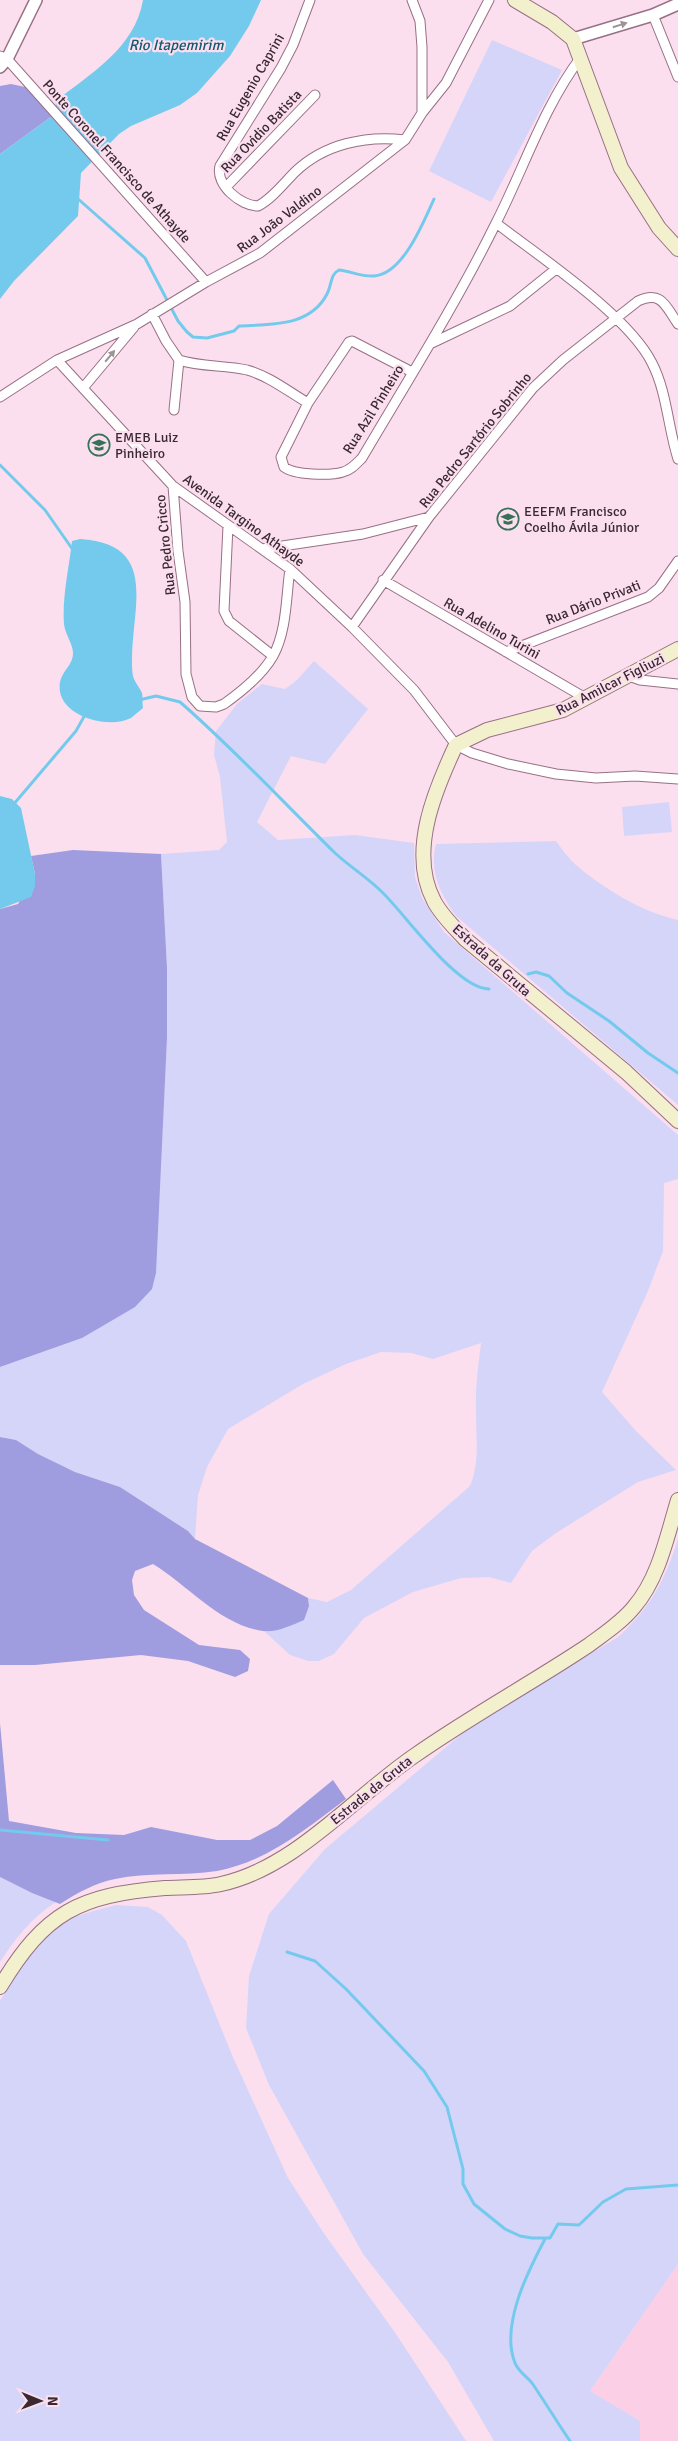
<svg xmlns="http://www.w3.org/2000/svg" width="678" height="2441" viewBox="0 0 678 2441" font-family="Signika,sans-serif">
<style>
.built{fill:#fbd0e6}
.green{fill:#d5d5fa}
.forest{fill:#9f9cdf}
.water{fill:#74caec}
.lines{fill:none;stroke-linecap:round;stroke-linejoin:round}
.stream{stroke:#74caec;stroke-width:3}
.minor-casing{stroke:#987085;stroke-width:11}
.tertiary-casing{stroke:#987085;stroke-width:14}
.secondary-casing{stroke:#987085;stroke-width:16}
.minor{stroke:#fff;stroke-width:9}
.tertiary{stroke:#fff;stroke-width:11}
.secondary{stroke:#f3f0ce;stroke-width:14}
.oneway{fill:#9c9498}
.labels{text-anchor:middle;stroke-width:4.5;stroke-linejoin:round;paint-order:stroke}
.street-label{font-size:14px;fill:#3a2932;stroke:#fbdfee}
.poi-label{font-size:14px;fill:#3a2932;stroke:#fbdfee;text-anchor:start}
.water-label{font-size:15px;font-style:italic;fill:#125970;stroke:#fbdfee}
</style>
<rect width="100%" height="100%" fill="#fbdfee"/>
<!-- built -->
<path class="built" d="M678,2264V2441H640L639,2421L590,2391Z"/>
<!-- green -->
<path class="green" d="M492,40L562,70L491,202L429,171Z
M314,661L368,709L325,764L291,756L257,822L278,840L355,835L414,843L415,877L422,898L444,932L678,1135V1179L664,1183L663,1251L648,1291L602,1392L636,1431L676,1470L638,1482L556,1533L532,1551L511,1583L489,1577L461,1578L413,1592L364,1618L334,1654L319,1661H308L290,1655L265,1632L286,1627L309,1606L308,1598L327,1602L351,1590L470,1486C480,1462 476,1438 476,1413C475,1390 478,1367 481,1343L433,1359L411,1353L381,1352L346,1364L303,1384L228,1429L207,1467L198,1495L195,1539L188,1531L120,1487L75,1472L38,1454L16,1440L0,1437V1367L82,1338L159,1196L167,1038V968L161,854L219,850L227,842L220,777L214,755L216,731L237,704L262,684L285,689L297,680Z
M669,802L672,832L624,836L622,807Z
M556,841C562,849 568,858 576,865C604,889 642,912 678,920V1105L456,916C440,894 429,871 436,844Z
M678,1539V2264L590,2391L640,2421V2441H494L448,2362L363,2254L269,2085L246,2028L249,1976L269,1914L325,1849L464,1732L618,1637C651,1607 665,1580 678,1539Z
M0,1877L32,1893L56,1902C32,1917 15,1939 0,1962Z
M116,1905L148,1907L162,1915L186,1941L232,2055L288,2178L323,2232L396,2334L466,2441H0V2001C13,1979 31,1945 51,1929C67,1917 97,1910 116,1905Z"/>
<!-- forest -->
<path class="forest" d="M11,84L30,88L55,114L0,154V86Z
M73,850L161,854L167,968V1038L156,1273L152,1289L135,1307L82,1338L0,1367V909L18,904L35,874L31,856Z
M0,1437L16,1440L38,1454L75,1472L120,1487L188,1531L195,1539L308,1598L309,1606L304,1620C292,1625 276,1633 263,1631C220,1625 189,1586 153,1564L135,1571L132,1580L134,1595L144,1610L199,1645L240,1650L250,1659L248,1671L235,1677L188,1661L141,1655L35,1665H0Z
M0,1723L9,1821L76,1833L124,1835L151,1827L217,1840H250L277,1826L333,1780L346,1799C307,1828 267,1862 217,1871C184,1876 148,1872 115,1879C95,1883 77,1893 60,1904L32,1893L0,1877Z"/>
<!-- water -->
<path class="water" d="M143,0H261L249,26L230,56L197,93L180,105L131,126L119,134L81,173L78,216L14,281L0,299V154L55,114L56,101C91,73 135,48 143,0Z
M80,539C159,544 132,606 132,660C132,666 132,674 134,679C136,684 140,688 142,693C143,697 142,703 143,708C139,711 135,715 131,718C110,729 65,718 60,692C57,672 73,668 73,653C73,644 65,634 64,624C62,597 69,568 72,541Z
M0,796L12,799L21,808L35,874V886L31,897L0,909Z"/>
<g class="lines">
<!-- stream -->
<path class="stream" d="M77,198L145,258L178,321L187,332L193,337L207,338L234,331L239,326C271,324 310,327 327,294C332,285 330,274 339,270C350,271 362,277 374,276C403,274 423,223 434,199
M0,465L45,510L73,550
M139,700L156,696L180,702C234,749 284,803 335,853C350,867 367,877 382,892C405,914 457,989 489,989
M13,805L76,731L86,713
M528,974L536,972L549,976L567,993L609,1021L648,1053L678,1073
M0,1830L108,1840
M287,1952L315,1961L346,1989L424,2071L447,2107L463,2169V2184L474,2204L505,2229L520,2236L532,2238H550L558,2224L579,2225L603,2202L626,2189L678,2185
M545,2239C528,2271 500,2326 515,2363C518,2371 526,2376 532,2383C545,2402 557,2422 570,2441"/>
<!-- minor casing -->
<g class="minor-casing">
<path id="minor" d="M310,0L293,45L281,68L220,166C215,185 241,206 258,206C272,199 284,183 295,172C324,144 366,135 405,140
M653,15L678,77
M0,56L7,59L206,282
M422,113L446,83L489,0
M226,187L315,95
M496,223C540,257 628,315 652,363C667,392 668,428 678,459
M152,314L166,341L179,360L174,410
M432,343L510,306L556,269
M57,360L173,486L290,569L352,627L414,690L456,745L472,753L508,764L556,774L596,778L635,776L678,779
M179,360C201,367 224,365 247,370C269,376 289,392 308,403
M412,372L352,341L349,342L308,403L281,457L284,467C294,475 330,476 343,472C351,470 356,464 362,458C408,380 456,304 496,223C524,168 544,106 581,57
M83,388L134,327
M0,397L57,360L137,324L206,282L260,253L405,140L422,113V47L420,21L412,0
M173,486L178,551L185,602L186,674L192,697L200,706L216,707L224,704C241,692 262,675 273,656C287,631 286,596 290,569
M228,526L224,611L229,621L273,656
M262,549L363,534L429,517
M383,580L587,699
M352,627L429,517L533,388L563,360L638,301C662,290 666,307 678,324
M506,652L648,597L659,588L678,561
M629,676L640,680L678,684"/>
</g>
<!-- tertiary casing -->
<g class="tertiary-casing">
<path id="tertiary" d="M573,39L653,15L678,4
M0,67L7,59L36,0"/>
</g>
<!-- secondary casing -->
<g class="secondary-casing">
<path id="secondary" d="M515,0L552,22L573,39L621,168L659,228L678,249
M678,649L563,710L487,730L456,745C435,790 408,852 434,901C441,915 454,927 465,939L626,1072L678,1121
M0,1987C45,1912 79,1895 165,1888C183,1887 204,1888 221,1884C295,1868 354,1797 414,1756C471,1716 532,1683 589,1645C605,1633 622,1622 634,1607C659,1578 667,1536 678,1500"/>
</g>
<!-- minor -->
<use href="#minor" class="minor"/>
<!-- tertiary -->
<use href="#tertiary" class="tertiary"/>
<!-- secondary -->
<use href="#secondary" class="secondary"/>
</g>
<!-- one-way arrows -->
<defs><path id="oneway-solid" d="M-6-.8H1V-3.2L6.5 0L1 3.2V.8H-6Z" transform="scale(1.25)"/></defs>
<g class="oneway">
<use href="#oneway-solid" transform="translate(620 25) rotate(-17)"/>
<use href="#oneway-solid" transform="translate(110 356) rotate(-50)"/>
</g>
<!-- icons -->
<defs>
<g id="school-ring" transform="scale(1.125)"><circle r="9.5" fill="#fbdfee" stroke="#377159" stroke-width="1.5"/><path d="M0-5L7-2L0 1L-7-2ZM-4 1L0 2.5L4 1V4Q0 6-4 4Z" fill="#377159"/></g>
</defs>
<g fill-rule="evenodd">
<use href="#school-ring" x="99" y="445"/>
<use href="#school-ring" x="508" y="519"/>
</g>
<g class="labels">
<!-- street labels -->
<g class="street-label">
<text transform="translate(250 87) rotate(-60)" y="5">Rua Eugenio Caprini</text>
<text transform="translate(261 131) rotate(-46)" y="5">Rua Ovidio Batista</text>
<text transform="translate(117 161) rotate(48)" y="5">Ponte Coronel Francisco de Athayde</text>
<text transform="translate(279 219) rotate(-37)" y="5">Rua João Valdino</text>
<text transform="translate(373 409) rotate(-58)" y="5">Rua Azil Pinheiro</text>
<text transform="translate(475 440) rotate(-51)" y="5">Rua Pedro Sartório Sobrinho</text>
<text transform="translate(244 520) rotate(36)" y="5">Avenida Targino Athayde</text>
<text transform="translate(165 545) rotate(-96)" y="5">Rua Pedro Cricco</text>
<text transform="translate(593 602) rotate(-21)" y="5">Rua Dário Privati</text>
<text transform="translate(492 628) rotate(30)" y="5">Rua Adelino Turini</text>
<text transform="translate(610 684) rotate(-27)" y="5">Rua Amilcar Figliuzi</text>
<text transform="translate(492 960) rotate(42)" y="5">Estrada da Gruta</text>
<text transform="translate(371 1790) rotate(-39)" y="5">Estrada da Gruta</text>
</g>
<!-- poi labels -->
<g class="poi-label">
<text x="115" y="442">EMEB Luiz<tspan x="115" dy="16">Pinheiro</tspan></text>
<text x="524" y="516">EEEFM Francisco<tspan x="524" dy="16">Coelho Ávila Júnior</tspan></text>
</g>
<!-- water labels -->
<g class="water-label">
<text x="176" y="50">Rio Itapemirim</text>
</g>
</g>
<!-- north arrow -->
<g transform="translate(40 2401) rotate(91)" stroke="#fbdfee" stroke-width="4" paint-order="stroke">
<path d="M0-4L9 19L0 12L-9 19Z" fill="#3a2932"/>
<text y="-8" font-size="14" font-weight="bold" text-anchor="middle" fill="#3a2932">N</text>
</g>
</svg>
